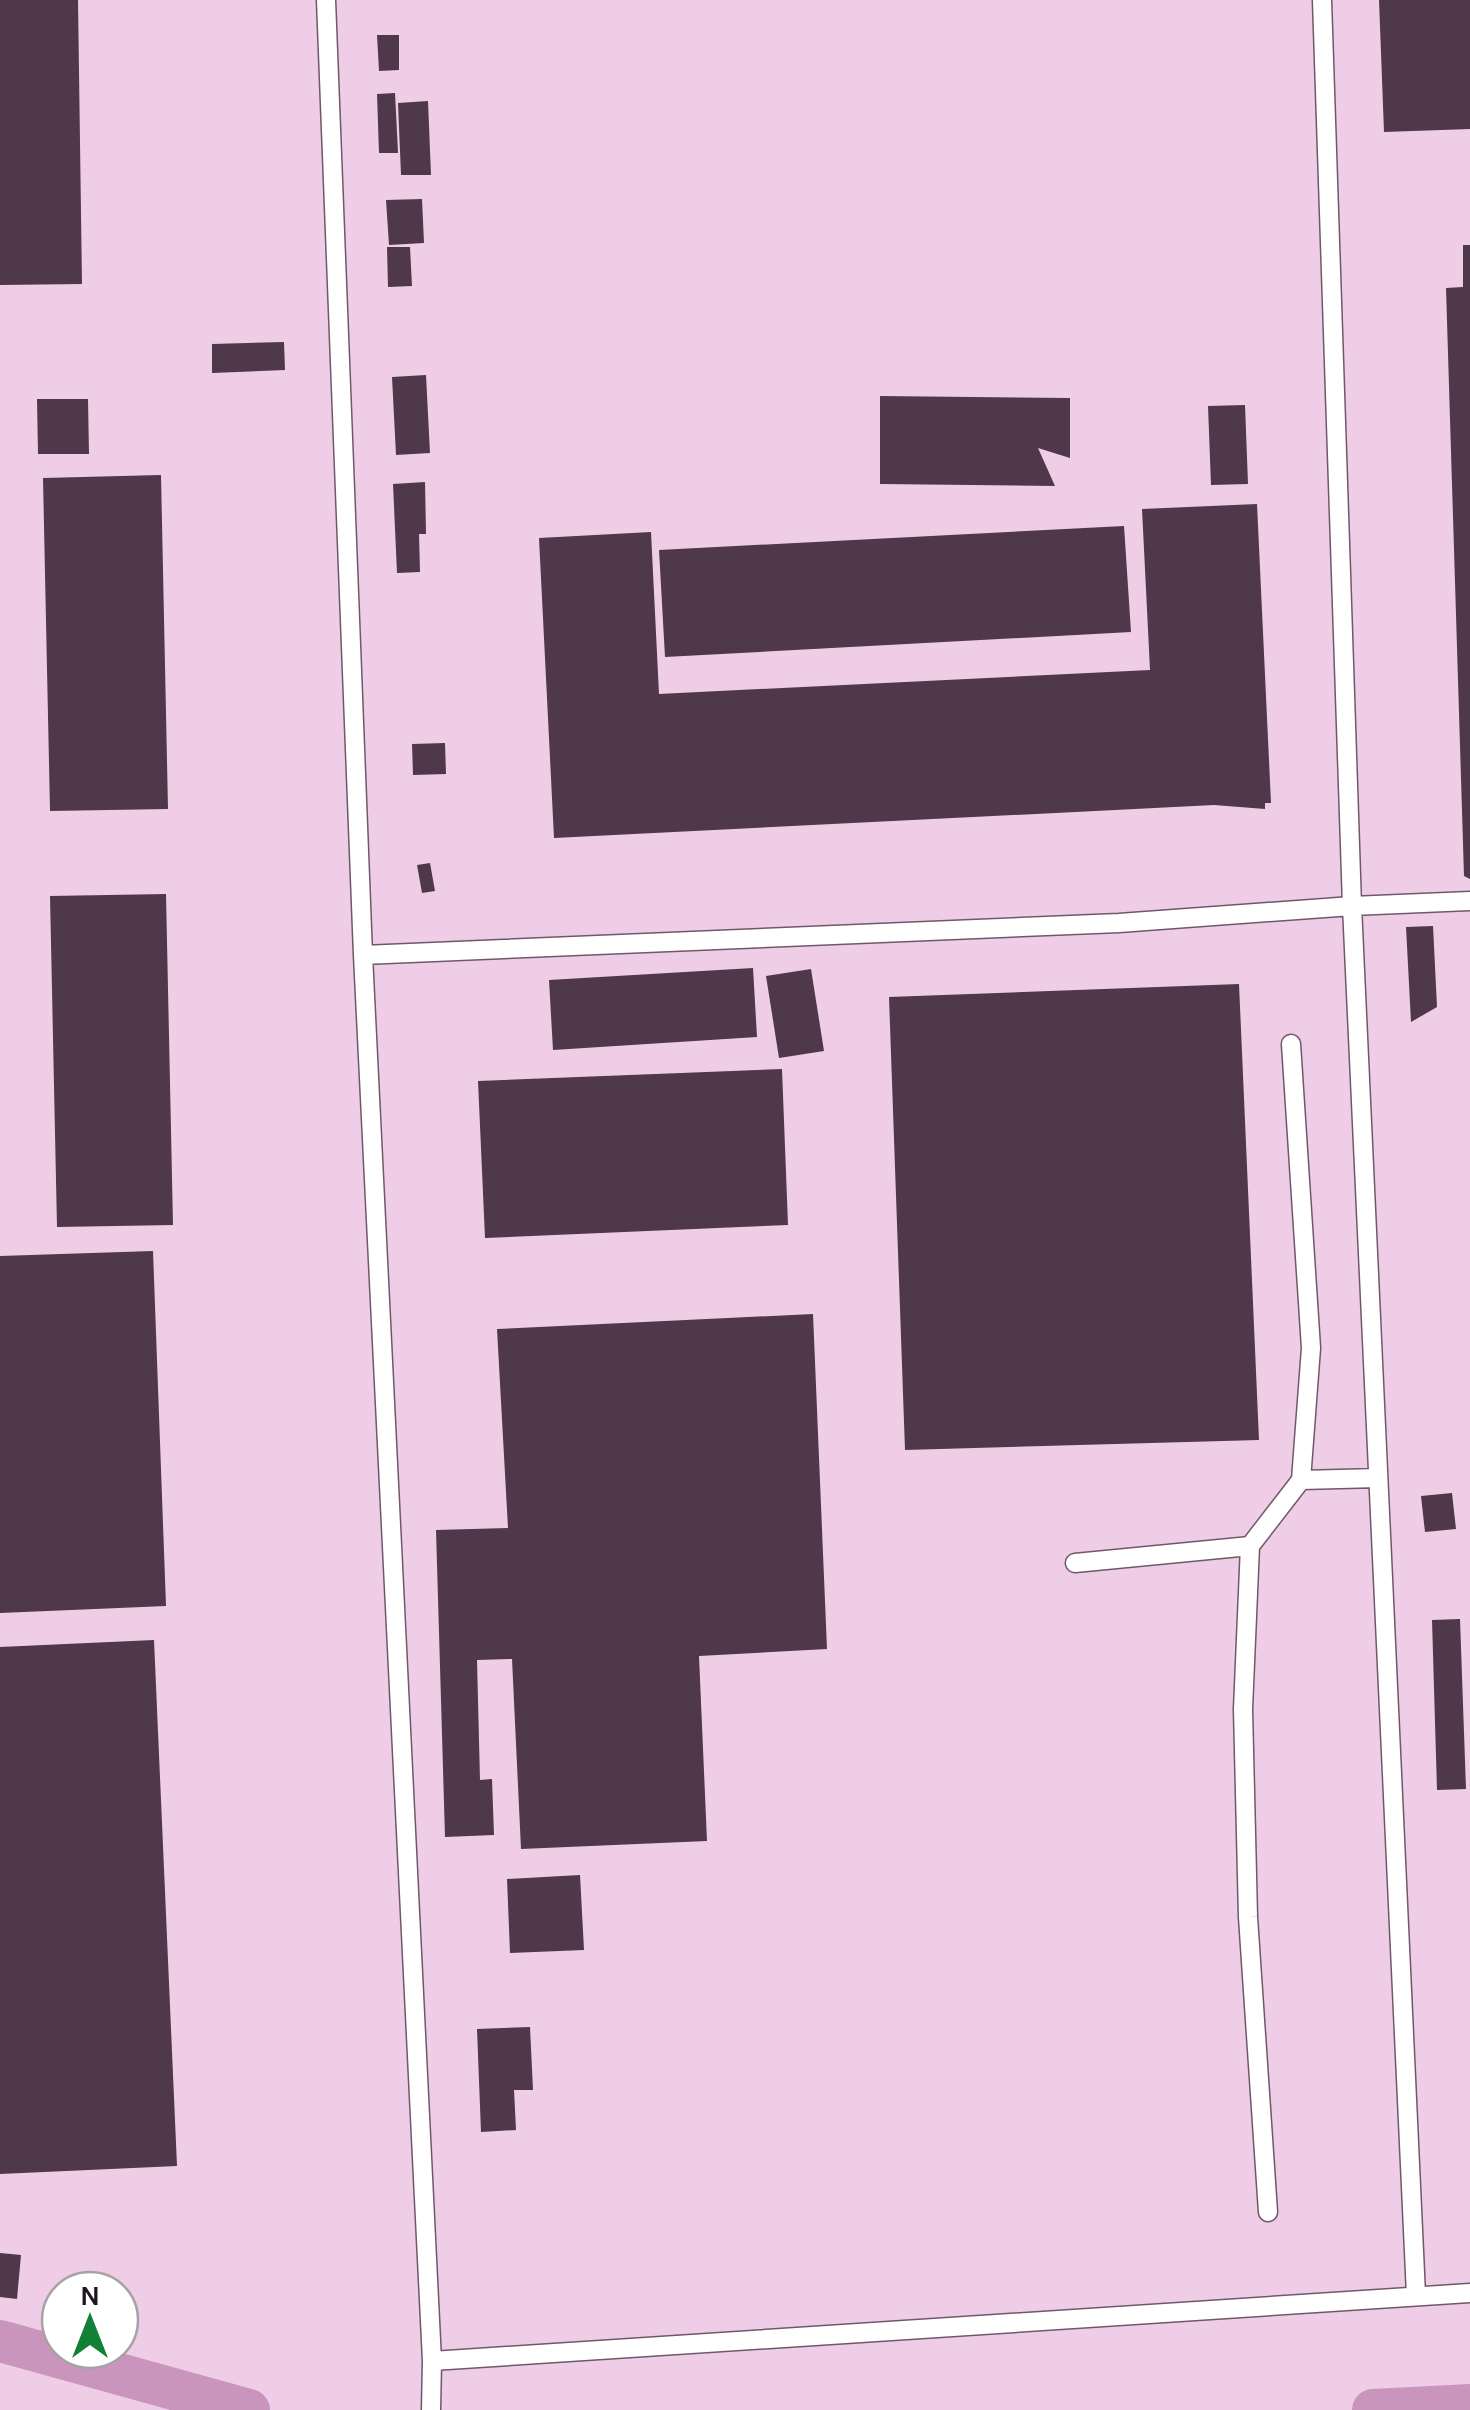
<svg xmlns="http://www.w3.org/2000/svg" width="1470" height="2410" viewBox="0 0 1470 2410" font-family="Karla,sans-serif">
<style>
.built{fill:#efcde7;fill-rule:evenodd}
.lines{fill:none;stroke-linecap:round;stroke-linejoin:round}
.canal{stroke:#ca95bd;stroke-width:42}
.building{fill:#4e3849}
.lane-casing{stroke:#70586a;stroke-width:21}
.lane{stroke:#fff;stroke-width:18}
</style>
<rect width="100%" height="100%" fill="#f3d8ec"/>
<!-- built -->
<path class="built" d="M0,0H1470V2410H0ZM60,2290H120V2350H60Z"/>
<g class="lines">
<!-- canal -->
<path class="canal" d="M0,2341L249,2410
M1373,2410L1470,2405"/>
</g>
<!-- building -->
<path class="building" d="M0,0H78L82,284L0,285Z
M1379,0H1470V129L1384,132Z
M377,35H399V70L379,71Z
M395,93L398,153H379L377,94Z
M428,101L431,175H401L398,103Z
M422,199L424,243L389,245L386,200Z
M1463,245H1470V879L1464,876L1446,288L1463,287Z
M387,247H410L412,286L388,287Z
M284,342L285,370L212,373V344Z
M426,375L430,453L396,455L392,377Z
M880,396L1070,398V458L1038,448L1055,486L880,484Z
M37,399H88L89,454H38Z
M1245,405L1248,484L1211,485L1208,406Z
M161,475L168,809L50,811L43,478Z
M425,482L426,534H419L420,572L397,573L393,484Z
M1257,504L1271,803H1265V809L1214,805L554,838L539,538L651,532L659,694L1150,670L1142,509Z
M1124,526L1131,632L665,657L659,550Z
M445,743L446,774L413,775L412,744Z
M430,863L435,891L422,893L417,865Z
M166,894L173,1225L57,1227L50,896Z
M1433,926L1437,1007L1411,1022L1406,927Z
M753,968L757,1037L553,1050L549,980Z
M811,969L824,1051L779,1058L766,976Z
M1239,984L1259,1440L905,1450L889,997Z
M782,1069L788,1225L485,1238L478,1081Z
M153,1251L166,1606L0,1613V1256Z
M813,1314L827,1649L699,1656L707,1841L521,1849L512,1659L477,1660L480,1780L492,1779L494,1835L445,1837L436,1530L508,1528L497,1329Z
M1452,1493L1456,1529L1425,1532L1421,1496Z
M1460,1619L1466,1789L1437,1790L1432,1620Z
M154,1640L177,2166L0,2174V1647Z
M580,1875L584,1950L510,1953L507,1879Z
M530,2027L533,2090H514L516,2130L481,2132L477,2029Z
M0,2253L21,2255L17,2299L0,2297Z"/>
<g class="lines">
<!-- lane casing -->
<g class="lane-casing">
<path id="lane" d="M326,0L363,955L432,2361L431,2410
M1322,0L1352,906L1416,2295
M363,955L1119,923L1352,906L1470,901
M1291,1044L1311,1348L1301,1480
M1075,1563L1250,1546
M1268,2212L1248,1917L1243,1709L1250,1546L1301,1480L1378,1478
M432,2361L1470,2293"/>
</g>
<!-- lane -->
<use href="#lane" class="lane"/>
</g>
<!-- north arrow -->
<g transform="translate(90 2320)"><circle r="48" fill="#ffffff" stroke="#a6a2a5" stroke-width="2.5"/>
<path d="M0-8L18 38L0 25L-18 38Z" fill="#128036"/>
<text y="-15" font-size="28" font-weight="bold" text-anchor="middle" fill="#20171e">N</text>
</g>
</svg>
